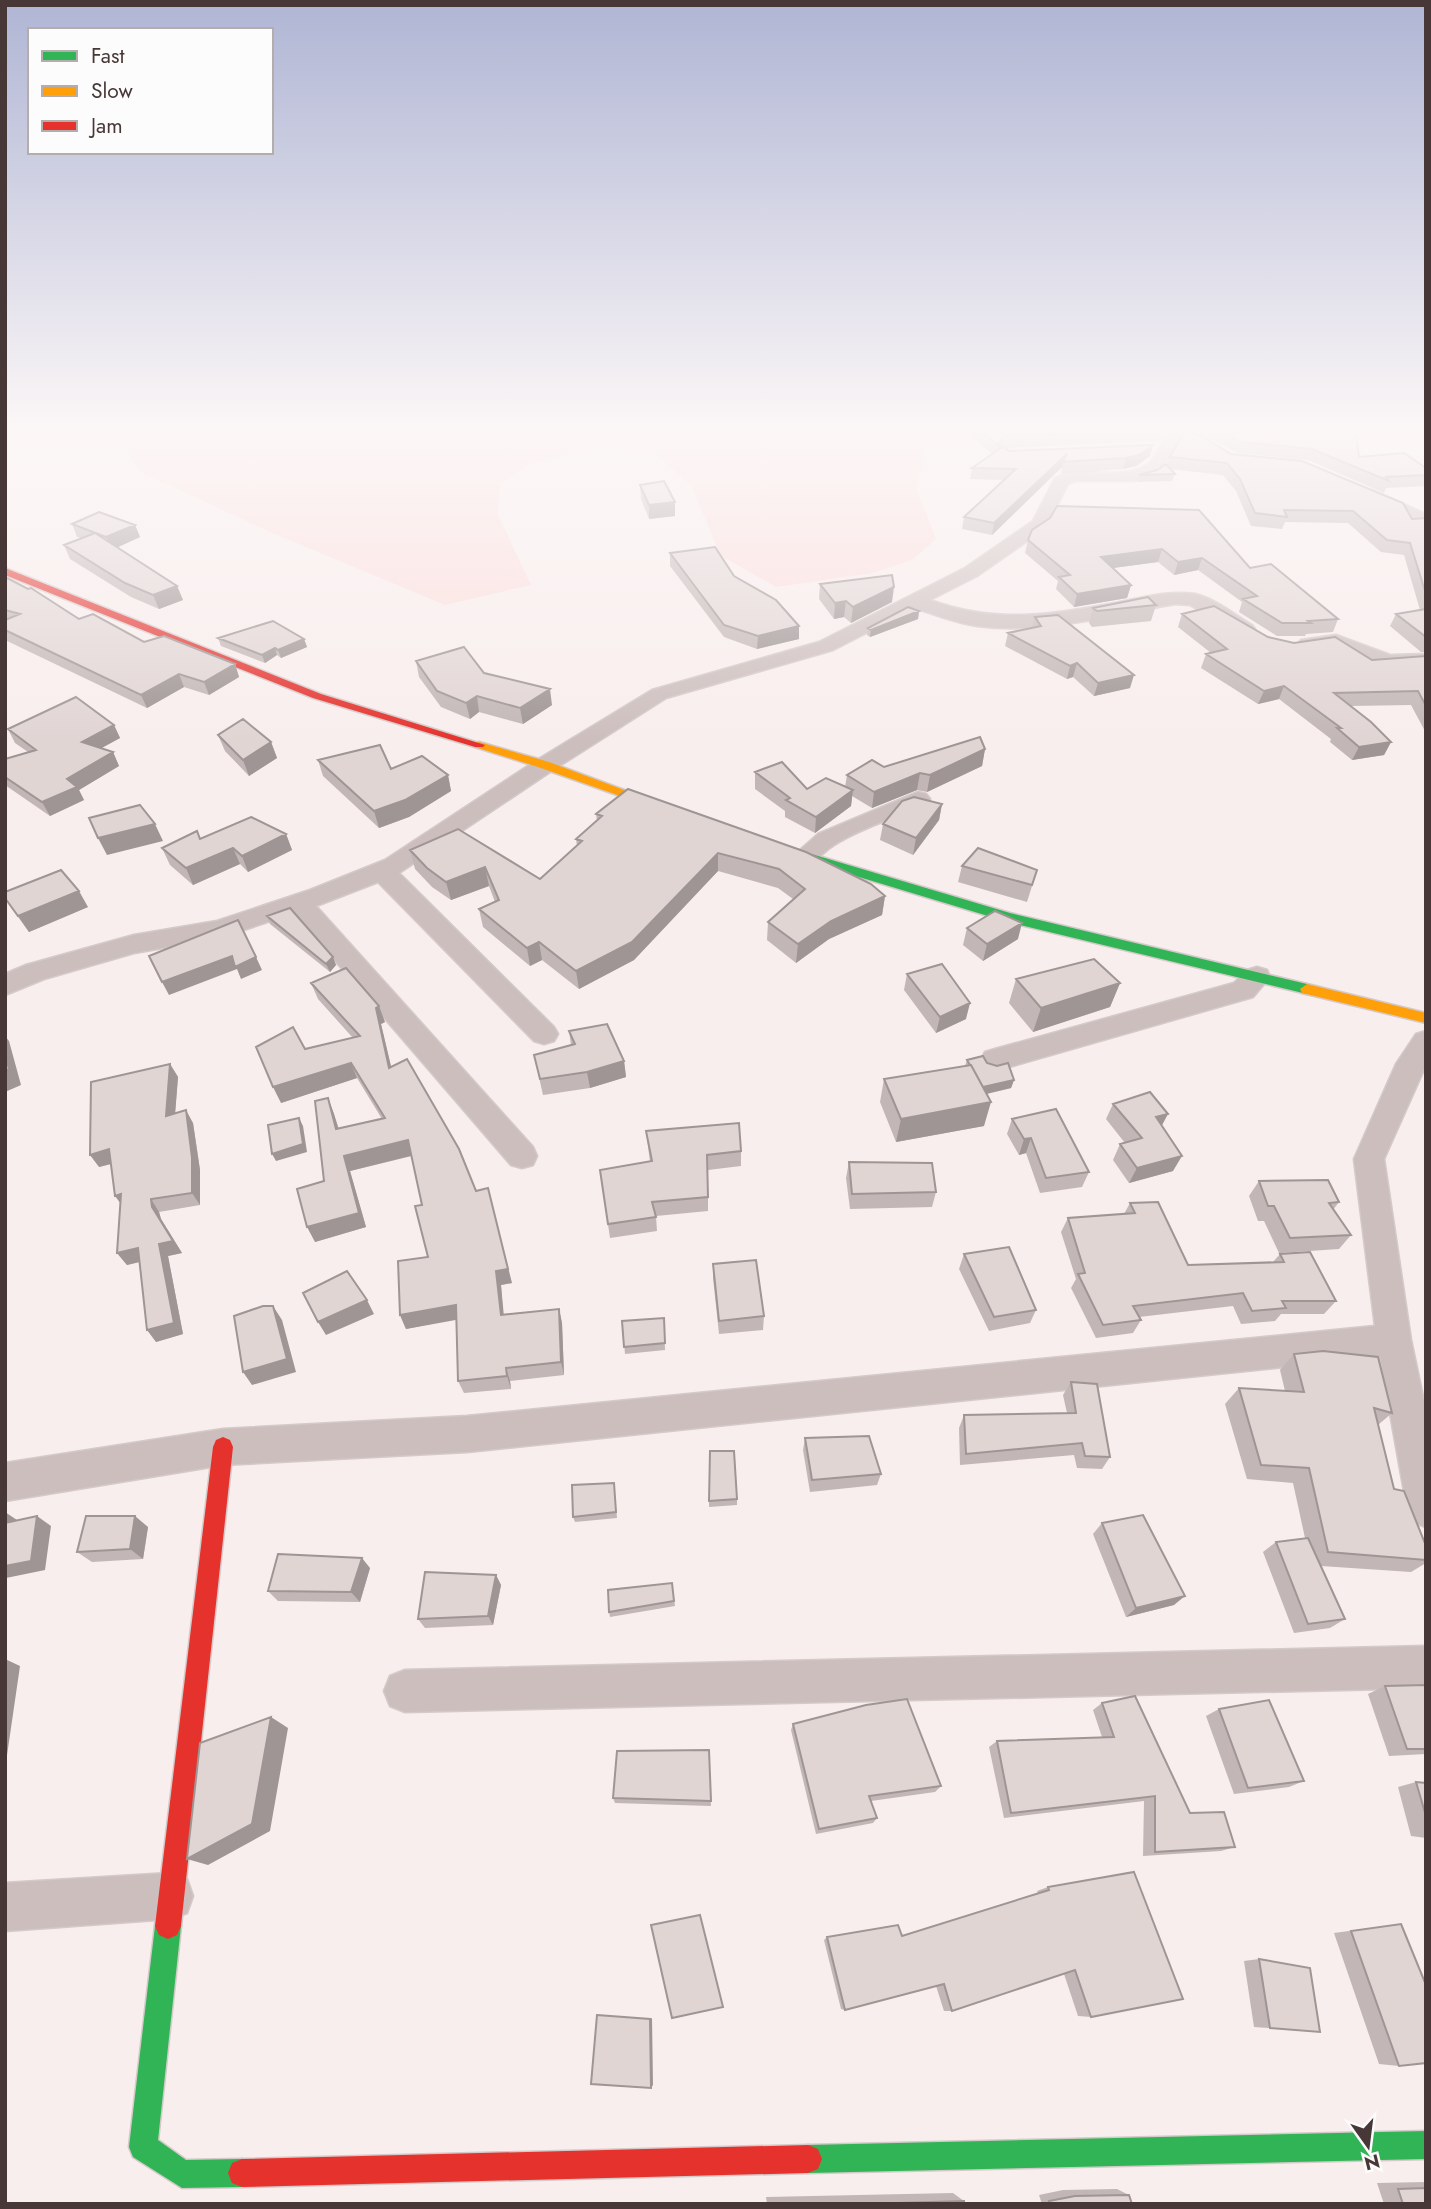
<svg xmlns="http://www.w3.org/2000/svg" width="1431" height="2209" viewBox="0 0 1431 2209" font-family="Jost,sans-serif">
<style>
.green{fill:#fbdddb}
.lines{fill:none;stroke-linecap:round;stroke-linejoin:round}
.street-casing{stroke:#d4cac9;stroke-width:3}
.fast-casing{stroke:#d4cac9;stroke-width:3}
.slow-casing{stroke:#d4cac9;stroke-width:3}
.jam-casing{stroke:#d4cac9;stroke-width:3}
.street{fill:#ccbebd;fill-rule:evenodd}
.fast{fill:#30b455;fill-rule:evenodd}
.slow{fill:#ff9f0a;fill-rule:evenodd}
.jam{fill:#e5322d;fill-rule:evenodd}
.wall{fill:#c2b7b6}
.shaded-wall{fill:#9e9594}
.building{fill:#e1d5d4;stroke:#9e9594;stroke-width:2}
</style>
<rect width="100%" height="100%" fill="#f8eeed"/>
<!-- green -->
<path class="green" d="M112,433H932L916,487L936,539L912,560L872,573L776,587L720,555L692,487L658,456L597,448L530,464L500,483L498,515L531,585L445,605L268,531L141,472Z"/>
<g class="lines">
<!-- street casing -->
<g class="street-casing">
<path id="street" d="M1167,433H1183L1161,471L1134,481H1075L1068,484L1046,528L977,576L930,600C995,624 1049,615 1115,603C1141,598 1169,590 1195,594C1214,598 1235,615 1252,625L1255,629L1252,633H1238L1190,605L1175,604C1111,615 1043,635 977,626C956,623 936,615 915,608L833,650L666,698L553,770L399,873L554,1027L558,1034L554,1041L544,1044L534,1041L378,882L316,906L533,1147L537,1156L533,1165L522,1168L511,1165L294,913L220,938L134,953L44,979L5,995V974L26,965L134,935L217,921L310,890L385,860L537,760L652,690L819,642L965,568L1033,521L1055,478C1083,465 1123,481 1147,465C1156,460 1162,442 1167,433Z
M1372,490L1426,514V525L1366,498L1364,495Z
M1336,635L1390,655L1426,654V666L1388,667L1334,647L1301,648L1298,644L1301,640Z
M918,792L926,794L930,799L926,804C899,816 858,829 834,845C820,854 814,867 795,862L792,857L818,834Z
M1257,967L1267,970L1270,977L1253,997L995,1071L985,1068L981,1060L985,1052L995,1049L1234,983L1247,970Z
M1426,1031V1065L1384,1159L1411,1340L1426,1411V1527L1412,1522L1407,1508L1380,1357L467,1452L223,1465L5,1501V1463L223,1429L467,1416L1375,1326L1354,1159L1396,1064L1416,1034Z
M1426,1646V1688L405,1712L390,1706L384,1691L390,1676L405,1670Z
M170,1873L187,1879L193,1896L187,1913L170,1919L5,1931V1883Z"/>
</g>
<!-- fast casing -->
<g class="fast-casing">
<path id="fast" d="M788,847L1010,913L1307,984L1314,989L1307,994L1008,922L783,854L782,851Z
M168,1913L177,1917L181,1926L158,2140L186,2160L242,2159L252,2163L256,2173L252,2183L242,2187L182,2188L133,2157L129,2147L155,1926L159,1917Z
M1426,2131V2159L808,2173L798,2169L794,2159L798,2149L808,2145Z"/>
</g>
<!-- slow casing -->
<g class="slow-casing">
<path id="slow" d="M479,742L549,762L678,810L676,813H668L541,768L475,747V743Z
M1307,984L1426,1013V1023L1302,993L1300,989Z"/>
</g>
<!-- jam casing -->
<g class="jam-casing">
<path id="jam" d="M5,568L321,694L485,745L483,747H475L313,698L5,575Z
M223,1437L230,1440L233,1447L181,1926L177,1935L168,1939L159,1935L155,1926L213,1447L216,1440Z
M808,2145L818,2149L822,2159L818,2169L808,2173L242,2187L232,2183L228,2173L232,2163L242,2159Z"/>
</g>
<!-- street -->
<use href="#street" class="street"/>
<!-- fast -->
<use href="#fast" class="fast"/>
<!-- slow -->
<use href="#slow" class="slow"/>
<!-- jam -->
<use href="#jam" class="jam"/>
</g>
<!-- wall -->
<path class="wall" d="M968,433H1165L1159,441L1005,448L1009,451L1150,456L1136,466L1123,469L1061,474L1062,467L992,535L962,529L964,517L1004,480L970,479L972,468L992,454Z
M1199,433H1356L1359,457L1426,475V486L1386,488L1384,493L1308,460L1238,453Z
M1231,454L1412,519L1426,518V652H1421L1390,626L1396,614L1420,610L1404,555L1381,552L1348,523L1285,522L1282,529L1251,526L1236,491L1223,475L1170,469L1175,474L1172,481L1137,482L1139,475L1157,470L1167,465L1170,457Z
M640,485L675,502V516L649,519L641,499Z
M1050,518L1250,568L1338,619L1333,632L1306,634L1305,636H1277L1239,612L1242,602L1198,570L1174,575L1158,562L1113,568L1131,585L1127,598L1074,607L1056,589L1058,581L1025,553L1028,540Z
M72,524L135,525L140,537L117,547L177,586L183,600L159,609L131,597L70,559L64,545L81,538L77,537Z
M670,553L734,576L799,626V639L757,649L724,637L670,566Z
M5,577L79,619L144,642L235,664L239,677L209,695L184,687L147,708L5,640Z
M820,584L892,602L851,623L844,617L834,619L819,599Z
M1156,605L1151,621L1092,627L1089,623L1093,608Z
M919,611L918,619L870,637L867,635L868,628Z
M1182,614L1268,637L1372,660L1426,656V733L1411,705L1350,706L1391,742L1384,755L1352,760L1330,742L1331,739L1279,699L1258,704L1201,668L1206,654L1211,653L1178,627Z
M1035,617L1130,688L1094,696L1073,677L1067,679L1005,646L1008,633L1032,628Z
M218,638L304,639L307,647L281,658L277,655L265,663L221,646Z
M416,661L484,673L552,705L523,724L479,712L470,719L441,707L419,677Z
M114,725L120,738L101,748L113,752L119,766L79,790L84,800L50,816L5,785V759L28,752L15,743L8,729Z
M218,735L271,742L277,758L249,776L225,751Z
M985,749L982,766L927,792L917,790L872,808L852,796L851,806L815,833L785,817V811L755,789V772L807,789L845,787L847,775L884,767Z
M318,760L448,775L451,791L409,817L379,828L323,776Z
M942,804L939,820L913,855L880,840L883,824Z
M596,814L885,896L882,915L829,939L796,963L767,940L768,922L793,899L778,888L718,871L634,960L579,989L542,960L530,966L483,927L479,909L495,902L489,886L451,900L432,887L415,869L410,850L540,879L577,846L576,839L597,821Z
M286,834L292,850L248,872L240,864L193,885L170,865L162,848Z
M962,866L1037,870L1027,902L958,882Z
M5,899L88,907L29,932Z
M267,916L336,965L330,972L270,924Z
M967,928L1018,939L983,961L963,945Z
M907,974L966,1019L936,1033L904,990Z
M1016,979L1120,983L1110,1007L1033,1032L1009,1003Z
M311,983L385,1022L381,1024L391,1067L512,1283L501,1285L503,1314L559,1309L562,1323L564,1375L510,1381L511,1389L464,1393L458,1381L456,1319L406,1329L400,1315L428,1257L422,1205L412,1156L350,1171L366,1227L315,1242L324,1181L328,1098L334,1114L339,1129L382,1119L357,1078L281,1103L305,1049L353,1038L318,999Z
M569,1031L624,1061L626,1077L590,1088L543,1095L534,1055L571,1045Z
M967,1060L987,1063L1014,1080L1011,1088L987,1094L984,1126L896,1142L880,1102L884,1079L965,1066Z
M170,1064L178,1077L175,1113L193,1123L200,1170V1205L159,1212L161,1219L182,1253L168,1256L183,1334L156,1342L140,1262L127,1265L117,1253L121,1203L111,1164L99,1167Z
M1113,1104L1161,1126L1173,1171L1129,1183L1113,1160L1120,1144L1125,1143L1106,1119Z
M1012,1119L1089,1172L1082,1187L1040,1193L1026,1153L1019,1155L1007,1134Z
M646,1131L741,1151V1166L708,1170V1211L656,1216L657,1231L610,1238L600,1170L650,1162Z
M849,1162L936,1192L932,1207L850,1209L846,1178Z
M1259,1181L1339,1202L1333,1210L1351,1235L1339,1249L1279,1253L1264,1221H1258L1249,1196Z
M1130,1203L1188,1265L1273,1262L1280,1254L1336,1301L1324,1314H1281L1275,1321L1241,1324L1233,1306L1139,1317L1141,1320L1133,1333L1096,1338L1071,1288L1076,1279L1061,1232L1068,1218L1124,1214Z
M964,1254L1036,1310L1030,1323L989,1331L959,1269Z
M713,1264L764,1316L763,1330L719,1334L713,1278Z
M664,1318L665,1350L625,1354L622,1321Z
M1294,1354L1392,1413L1378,1425L1394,1489L1426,1546V1563L1411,1572L1321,1566L1345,1619L1330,1628L1294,1633L1263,1552L1276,1542L1305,1538L1293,1483L1247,1479L1225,1404L1239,1388L1285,1391L1280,1370Z
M1071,1382L1110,1457L1102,1469L1077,1468L1074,1455L960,1465L959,1428L964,1415L1067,1413L1063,1395Z
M805,1438L881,1474L877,1485L810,1492L803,1450Z
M614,1483L617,1518L575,1522L573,1517Z
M737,1499V1505L709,1507V1501Z
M1102,1523L1174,1605L1126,1617L1093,1534Z
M148,1527L143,1559L92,1562L77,1552Z
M370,1568L360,1602L278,1601L268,1591Z
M496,1575L501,1585L493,1625L425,1628L418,1619Z
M672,1583L675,1606L610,1617L609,1612Z
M1426,1685V1754L1389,1756L1368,1694L1385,1686Z
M1102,1703L1190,1813L1235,1847L1221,1851L1143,1856L1144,1801L1004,1818L989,1747L997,1741L1102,1737L1093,1710Z
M1219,1709L1304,1781L1289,1787L1234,1794L1206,1716Z
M793,1724L941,1786L935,1792L871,1801L877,1818L873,1823L816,1834L791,1730Z
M709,1750L711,1806L615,1803L613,1798Z
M1416,1782L1426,1783V1838L1411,1836L1398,1787Z
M1048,1887L1091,2017L1078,2016L1064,1974L952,2011H944L936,1986L845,2010L841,2009L824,1940L827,1937L902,1936L1038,1893L1037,1891Z
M1401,1924L1399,2066L1379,2064L1334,1933Z
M1259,1959L1320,2032L1254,2027L1244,1961Z
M1426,2182V2204H1384L1377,2183Z
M1117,2189L1129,2195L1132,2204H1042L1039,2195L1063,2190Z
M953,2193L964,2201V2204H767L766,2197Z
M1323,2202L1330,2204H1281Z"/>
<!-- shaded-wall -->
<path class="shaded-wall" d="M1153,445L1150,456L1136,466L1123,469L1126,458Z
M1067,454L1062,467L992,535L994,523Z
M675,502V516L649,519V505Z
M135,525L140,537L112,550L106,537Z
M1162,549L1158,562L1098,570L1101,557Z
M1202,558L1198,570L1174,575L1178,562Z
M1131,585L1127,598L1074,607L1077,594Z
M177,586L183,600L159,609L153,595Z
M894,587L892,602L851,623L853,607Z
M846,601L844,617L834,619L835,603Z
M919,611L918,619L870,637L871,630Z
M799,626V639L757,649L758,636Z
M304,639L307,647L281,658L278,650Z
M275,648L277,655L265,663L262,655Z
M1077,663L1073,677L1067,679L1070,666Z
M235,664L239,677L209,695L204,682Z
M179,674L184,687L147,708L141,695Z
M1134,675L1130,688L1094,696L1098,683Z
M1284,686L1279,699L1258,704L1264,691Z
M550,689L552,705L523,724L520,708Z
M477,696L479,712L470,719L466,703Z
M114,725L120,738L89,755L82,742Z
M271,742L277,758L249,776L243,760Z
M1391,742L1384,755L1352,760L1359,747Z
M985,749L982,766L927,792L930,775Z
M113,752L119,766L79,790L84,800L50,816L42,802L67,779Z
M920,773L917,790L872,808L874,792Z
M448,775L451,791L409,817L379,828L374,811Z
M853,790L851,806L815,833L816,817Z
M942,804L939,820L913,855L916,838Z
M155,824L163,841L107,855L98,838Z
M286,834L292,850L248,872L242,856Z
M233,848L240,864L193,885L186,868Z
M718,853V871L634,960L579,989L576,971Z
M485,867L489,886L451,900L446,882Z
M79,891L88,907L29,932L18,916Z
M885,896L882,915L829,939L796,963L798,944L831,921Z
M1022,923L1018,939L983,961L987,944Z
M539,942L542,960L530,966L527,948Z
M232,956L256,957L262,970L241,979L237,969L169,995L162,982Z
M333,957L336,965L330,972L326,964Z
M1120,983L1110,1007L1033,1032L1041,1008Z
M970,1003L966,1019L936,1033L940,1017Z
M379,1006L385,1022L381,1024L395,1083L389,1068L376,1008Z
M5,1036L9,1041L21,1085L5,1092Z
M624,1061L626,1077L590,1088L587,1072Z
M351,1063L357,1078L281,1103L273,1087Z
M170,1064L178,1077L174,1128L166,1116Z
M1014,1080L1011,1088L981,1095L983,1087Z
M328,1098L334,1114L343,1145L336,1129Z
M991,1102L984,1126L896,1142L901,1119Z
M186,1110L193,1123L200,1170V1205L192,1193Z
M1168,1114L1160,1129L1156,1117Z
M299,1118L303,1126L307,1152L276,1161L272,1154Z
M1031,1138L1026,1153L1019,1155L1024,1139Z
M408,1140L414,1155L350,1171L366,1227L315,1242L307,1227L344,1156Z
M109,1149L118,1162L99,1167L90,1155Z
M1182,1156L1173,1171L1129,1183L1137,1168Z
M121,1194L124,1208L115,1196Z
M151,1199L159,1212L161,1219L182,1253L168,1256L183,1334L156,1342L147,1330L152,1207Z
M492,1203L512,1283L501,1285L505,1328L501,1315L496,1271Z
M138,1248L147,1260L127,1265L117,1253Z
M367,1300L374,1314L326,1335L318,1322Z
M456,1305L461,1319L406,1329L400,1315Z
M273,1306L282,1320L296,1372L252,1385L243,1372Z
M559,1309L562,1323L564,1375L561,1362Z
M506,1368L510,1381L511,1389L507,1376Z
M5,1512L20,1522L5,1526Z
M37,1516L51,1526L45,1570L6,1578L5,1581V1566Z
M135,1516L148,1527L143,1559L130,1549Z
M362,1558L370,1568L360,1602L351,1592Z
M496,1575L501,1585L493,1625L488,1616Z
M1185,1596L1174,1605L1126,1617L1136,1608Z
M5,1659L20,1666L5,1769Z
M271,1717L288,1728L270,1831L208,1865L187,1859Z
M652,2018L653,2085L651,2088L650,2019Z"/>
<!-- building -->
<path class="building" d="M983,433H1106L1003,437L999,444L1009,451L1153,445L1139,455L1126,458L1063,462L1067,454L994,523L964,517L1016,469L972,468L1001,448Z
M1183,433H1193L1201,436L1231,454L1302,461L1403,503L1412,519L1426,518V594L1410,543L1387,540L1353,511L1284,510L1287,517L1255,513L1240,479L1227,463L1170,457Z
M1223,433H1356L1359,457L1404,453L1426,468V475L1386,477L1389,481L1312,449L1241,442Z
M1166,464L1175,474L1139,475L1157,470Z
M664,481L675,502L649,505L640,485Z
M1057,506L1199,510L1250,568L1271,564L1338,619L1308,621L1311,623H1282L1243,599L1257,596L1202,558L1178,562L1162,549L1101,557L1131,585L1077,594L1059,577L1070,575L1028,540L1032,530L1050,518Z
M99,512L135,525L106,537L72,524Z
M95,533L177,586L153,595L125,583L64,545Z
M715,547L734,576L776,600L799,626L758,636L724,625L670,553Z
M892,575L894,587L853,607L846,601L835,603L820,584Z
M5,577L28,589L31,588L79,619L93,614L144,642L164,636L235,664L204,682L179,674L141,695L5,630V620L20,614L5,610Z
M1148,597L1156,605L1097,611L1093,608Z
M1214,606L1268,637L1294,643L1335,637L1372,660L1426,656V706L1418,691L1334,693L1371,722L1391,742L1359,747L1337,728H1341L1284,686L1264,691L1206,654L1227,649L1182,614Z
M908,607L919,611L871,630L868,628Z
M1426,609V637L1396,614Z
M1058,615L1134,675L1098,683L1077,663L1070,666L1008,633L1041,626L1035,617Z
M273,621L304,639L278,650L275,648L262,655L218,638Z
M464,647L484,673L550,689L520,708L477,696L466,703L437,691L416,661Z
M76,697L114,725L82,742L113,752L67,779L77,787L42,802L5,777V759L36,750L8,729Z
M243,719L271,742L243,760L218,735Z
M980,737L985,749L930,775L920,773L874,792L847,775L872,760L884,767Z
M380,745L391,769L422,756L448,775L405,800L374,811L318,760Z
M782,762L807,789L826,778L853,790L816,817L786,800L790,798L755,772Z
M628,789L806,852L871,884L885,896L831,921L798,944L768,922L805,889L779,869L718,853L632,942L576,971L539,942L527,948L479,909L499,900L485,867L446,882L427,868L410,850L458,829L540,879L582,841L576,839L602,816L596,814Z
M914,797L942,804L916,838L883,824L902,801Z
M140,805L155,824L98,838L89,818Z
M251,817L286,834L242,856L233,848L186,868L162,848L197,831L200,839Z
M978,848L1037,870L1032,885L962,866Z
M61,870L79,891L18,916L5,898V892Z
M290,908L333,957L326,964L267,916Z
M995,911L1022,923L987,944L967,928Z
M238,920L256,957L235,967L232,956L162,982L149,956Z
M1094,959L1120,983L1041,1008L1016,979Z
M942,964L970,1003L940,1017L907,974Z
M346,968L379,1006L376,1008L389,1068L407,1059L459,1149L476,1191L488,1188L508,1269L496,1271L501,1315L559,1309L561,1362L506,1368L507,1376L458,1381L456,1305L400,1315L398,1261L428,1257L415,1206L422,1205L408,1140L344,1156L359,1213L307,1227L297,1189L324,1181L315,1101L328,1098L336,1129L385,1118L351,1063L273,1087L256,1047L293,1027L305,1049L360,1036L311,983Z
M607,1024L624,1061L587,1072L540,1079L534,1055L575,1044L569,1031Z
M5,1055L9,1069L5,1071Z
M983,1056L987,1063L997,1066L1008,1063L1014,1080L983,1087L971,1065H970L967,1060Z
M170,1064L166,1116L186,1110L192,1158V1193L151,1199L152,1207L173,1241L159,1244L174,1323L147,1330L138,1248L117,1253L121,1194L115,1196L109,1149L90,1155L91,1082Z
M971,1065L991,1102L901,1119L884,1079Z
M1150,1092L1168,1114L1156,1117L1182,1156L1137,1168L1120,1144L1142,1138L1113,1104Z
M1056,1109L1089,1172L1046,1178L1031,1138L1024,1139L1012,1119Z
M299,1118L303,1144L272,1154L268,1125Z
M739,1123L741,1151L707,1155L708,1197L652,1202L656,1217L608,1224L600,1170L652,1161L646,1131Z
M849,1162L932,1163L936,1192L852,1194Z
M1328,1180L1339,1202L1329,1203L1351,1235L1290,1238L1274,1206H1268L1259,1181Z
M1158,1202L1188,1265L1284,1262L1280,1254L1310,1252L1336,1301H1282L1286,1308L1252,1311L1243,1293L1133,1306L1141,1320L1103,1325L1078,1274L1085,1273L1068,1218L1135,1213L1130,1203Z
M1009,1247L1036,1310L994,1317L964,1254Z
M756,1260L764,1316L719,1321L713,1264Z
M347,1271L367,1300L318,1322L303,1293Z
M263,1306H273L287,1359L243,1372L234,1316Z
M664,1318L665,1343L624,1347L622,1321Z
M1323,1351L1378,1357L1392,1413L1374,1408L1394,1489L1404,1491L1426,1546V1560L1328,1552L1309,1468L1261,1465L1239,1388L1304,1392L1294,1354Z
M1071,1382L1097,1384L1110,1457L1085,1456L1082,1443L966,1454L964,1415L1076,1413Z
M869,1436L881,1474L812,1480L805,1438Z
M710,1451H734L737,1499L709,1501Z
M614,1483L616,1512L573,1517L572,1485Z
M1143,1515L1185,1596L1136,1608L1102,1523Z
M37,1516L31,1561L5,1566V1523Z
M86,1516H135L130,1549L77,1552Z
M1308,1538L1345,1619L1308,1624L1276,1542Z
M278,1554L362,1558L351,1592L268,1591Z
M425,1572L496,1575L488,1616L418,1619Z
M672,1583L674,1601L609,1612L608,1590Z
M1426,1685V1749H1407L1385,1686Z
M1135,1696L1190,1813L1224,1812L1235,1847L1155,1852V1796L1011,1813L997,1741L1114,1737L1102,1703Z
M907,1699L941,1786L869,1796L877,1818L819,1829L793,1724L866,1705Z
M1269,1700L1304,1781L1248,1788L1219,1709Z
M271,1717L252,1824L187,1859L200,1743Z
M709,1750L711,1801L613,1798L617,1751Z
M1416,1782L1426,1783V1816Z
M1134,1872L1183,1999L1091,2017L1075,1970L952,2011L944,1984L845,2010L827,1937L898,1925L902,1936L1049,1890L1048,1887Z
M700,1915L723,2007L672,2018L651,1925Z
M1401,1924L1426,1985V2063L1399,2066L1351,1931Z
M1259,1959L1310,1968L1320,2032L1270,2028Z
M597,2015L650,2019L651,2088L591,2084Z
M1426,2188V2204H1403L1398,2189Z
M1129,2195L1132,2204H1050L1049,2201L1075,2196Z
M964,2201V2204H864Z"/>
<!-- sky -->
<linearGradient id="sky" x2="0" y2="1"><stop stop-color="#afb5d4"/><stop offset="0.58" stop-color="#fcf7f7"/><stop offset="1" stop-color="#fcf7f7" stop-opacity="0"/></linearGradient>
<rect width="1431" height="742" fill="url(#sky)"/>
<!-- border -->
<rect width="1431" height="2209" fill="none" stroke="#473736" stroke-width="14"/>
<!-- legend -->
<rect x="28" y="28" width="245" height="126" fill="#fcfcfc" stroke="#b4adad" stroke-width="2"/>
<rect x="42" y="51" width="35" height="10" fill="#30b455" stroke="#b4adad" stroke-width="2"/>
<text x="91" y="63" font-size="21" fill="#473736">Fast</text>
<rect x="42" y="86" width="35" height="10" fill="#ff9f0a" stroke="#b4adad" stroke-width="2"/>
<text x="91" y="98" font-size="21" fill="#473736">Slow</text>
<rect x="42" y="121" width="35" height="10" fill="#e5322d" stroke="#b4adad" stroke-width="2"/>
<text x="91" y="133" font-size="21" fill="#473736">Jam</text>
<!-- north arrow -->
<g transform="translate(1368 2146) rotate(166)" stroke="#fcfcfc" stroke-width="5" paint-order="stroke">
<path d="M0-5L12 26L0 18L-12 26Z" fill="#473736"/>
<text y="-10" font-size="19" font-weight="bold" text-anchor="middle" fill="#473736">N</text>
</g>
</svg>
